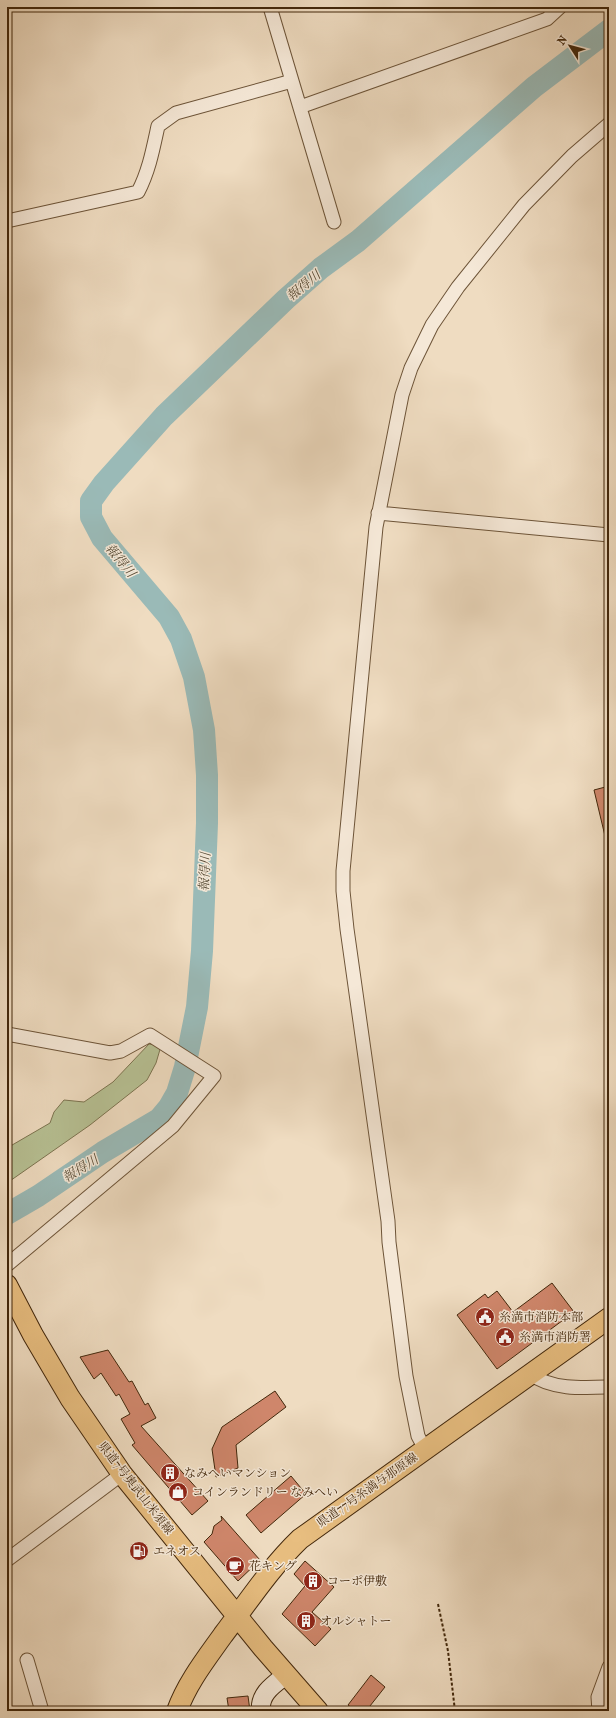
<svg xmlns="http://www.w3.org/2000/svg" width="616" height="1718" viewBox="0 0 616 1718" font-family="'IM FELL French Canon','Noto Serif JP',serif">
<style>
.green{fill:#b7c194;stroke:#7c7450}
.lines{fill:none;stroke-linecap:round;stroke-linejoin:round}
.river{stroke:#9abab7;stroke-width:22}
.building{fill:#cf866b;stroke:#42270b}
.street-casing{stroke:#6d5438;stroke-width:15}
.secondary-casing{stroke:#42270b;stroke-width:20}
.primary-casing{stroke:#42270b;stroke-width:22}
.path{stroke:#42270b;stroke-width:2;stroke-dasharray:3 2;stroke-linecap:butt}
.street{stroke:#f5e8d7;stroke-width:13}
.secondary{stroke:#f5e8d7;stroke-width:18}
.primary{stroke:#e8be80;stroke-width:20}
.labels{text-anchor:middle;stroke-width:3;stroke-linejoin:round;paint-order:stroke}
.poi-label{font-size:12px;fill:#42270b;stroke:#f5e8d7;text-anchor:start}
.street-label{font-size:12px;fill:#42270b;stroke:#f5e8d7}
.water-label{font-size:13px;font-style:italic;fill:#584c36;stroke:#f5e8d7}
</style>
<rect width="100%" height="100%" fill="#efdcc1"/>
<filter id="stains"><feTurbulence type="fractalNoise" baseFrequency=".005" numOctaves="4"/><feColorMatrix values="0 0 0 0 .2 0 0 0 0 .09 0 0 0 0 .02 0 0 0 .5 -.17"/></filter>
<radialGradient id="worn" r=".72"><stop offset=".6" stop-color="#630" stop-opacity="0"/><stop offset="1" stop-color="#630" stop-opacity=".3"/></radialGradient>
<!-- green -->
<path class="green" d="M149,1044L161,1046L156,1063L147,1080L90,1125L7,1183V1148L50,1123L54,1112L64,1100L84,1102L113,1082Z"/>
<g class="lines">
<!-- river -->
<path class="river" d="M7,1214L38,1196L103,1152L159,1119L169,1107L177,1093L185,1067L197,1007L202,951L207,823V775L204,730L194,677L181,639L169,617L102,538L91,517V501L104,483L164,416L286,299L321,268L358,241L534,87L609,30"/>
</g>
<!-- building -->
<path class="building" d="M609,786V835L605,836L594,790Z
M552,1283L574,1312L497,1369L457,1315L485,1294L488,1298L497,1291L513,1312Z
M108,1350L129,1382L132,1381L145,1405L148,1403L156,1418L141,1426L208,1501L192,1515L132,1445L135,1443L121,1419L130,1414L119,1394L116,1396L101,1373L94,1379L80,1357Z
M275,1391L286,1407L236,1445L238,1468L216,1477L212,1449L222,1427Z
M291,1476L306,1494L261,1533L246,1515Z
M221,1516L260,1560L238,1581L204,1542L212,1534L214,1526L222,1520Z
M305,1561L334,1587L312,1612L331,1629L315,1646L282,1614L305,1586L294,1574Z
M371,1675L385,1687L366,1711H356L348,1705Z
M248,1696L250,1711H229L227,1698Z"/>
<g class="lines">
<!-- street casing -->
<g class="street-casing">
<path id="street" d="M270,7L334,222
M300,107L547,19L560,7
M7,221L138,192C149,171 153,149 158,126L176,113L292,81
M378,513L609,535
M7,1034L110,1053L121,1051L150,1035L214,1076L173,1126L7,1265
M531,1374C551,1390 584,1388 609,1387
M425,1449L418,1436L406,1376L389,1242L388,1221L347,929L343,891V871L376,527L402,395L411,368L432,325L458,287L524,205L572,156L609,124
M7,1560L122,1474
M27,1660L42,1711
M599,1711L598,1697L609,1667"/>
</g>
<!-- secondary casing -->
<g class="secondary-casing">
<path id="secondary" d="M261,1711C259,1694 273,1685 286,1675"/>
</g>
<!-- primary casing -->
<g class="primary-casing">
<path id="primary" d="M7,1285L33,1335L70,1398L122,1474L263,1648L318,1711
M177,1711C187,1683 206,1659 223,1635C248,1602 270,1568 300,1539L609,1318"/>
</g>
<!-- path -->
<path class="path" d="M438,1604L448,1651L455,1711"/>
<!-- street -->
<use href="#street" class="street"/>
<!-- secondary -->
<use href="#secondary" class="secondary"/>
<!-- primary -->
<use href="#primary" class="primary"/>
</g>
<!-- icons -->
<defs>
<g id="civic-disc" transform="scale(1)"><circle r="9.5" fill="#8f2418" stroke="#f5e8d7"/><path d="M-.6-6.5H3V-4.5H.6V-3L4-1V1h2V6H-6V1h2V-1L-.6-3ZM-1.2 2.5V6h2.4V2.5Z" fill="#fff"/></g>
<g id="building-disc" transform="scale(1)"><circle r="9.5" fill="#8f2418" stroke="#f5e8d7"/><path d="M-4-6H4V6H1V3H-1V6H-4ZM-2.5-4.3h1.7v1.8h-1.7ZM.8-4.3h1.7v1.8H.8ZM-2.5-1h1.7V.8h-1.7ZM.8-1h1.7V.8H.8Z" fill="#fff"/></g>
<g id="shop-disc" transform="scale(1)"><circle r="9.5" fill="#8f2418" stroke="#f5e8d7"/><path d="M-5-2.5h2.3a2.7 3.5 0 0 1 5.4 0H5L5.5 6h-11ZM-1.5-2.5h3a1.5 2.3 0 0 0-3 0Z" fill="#fff"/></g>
<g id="fuel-disc" transform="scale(1)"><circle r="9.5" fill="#8f2418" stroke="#f5e8d7"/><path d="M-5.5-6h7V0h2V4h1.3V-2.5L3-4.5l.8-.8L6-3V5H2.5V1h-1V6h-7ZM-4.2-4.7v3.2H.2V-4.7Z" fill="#fff"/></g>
<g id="cafe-disc" transform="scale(1)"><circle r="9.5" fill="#8f2418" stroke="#f5e8d7"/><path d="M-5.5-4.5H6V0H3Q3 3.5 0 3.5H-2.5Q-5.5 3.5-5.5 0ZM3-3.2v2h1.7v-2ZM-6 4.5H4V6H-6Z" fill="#fff"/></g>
</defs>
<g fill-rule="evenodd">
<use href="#civic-disc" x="485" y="1317"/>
<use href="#civic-disc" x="505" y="1337"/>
<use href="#building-disc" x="170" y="1473"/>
<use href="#shop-disc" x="178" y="1492"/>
<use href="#fuel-disc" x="139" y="1551"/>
<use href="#cafe-disc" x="235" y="1566"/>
<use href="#building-disc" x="313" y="1581"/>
<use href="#building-disc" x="306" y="1621"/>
</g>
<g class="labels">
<!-- poi labels -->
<g class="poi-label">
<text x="499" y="1321">糸満市消防本部</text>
<text x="519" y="1341">糸満市消防署</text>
<text x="184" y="1477">なみへいマンション</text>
<text x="192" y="1496">コインランドリー なみへい</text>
<text x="153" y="1555">エネオス</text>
<text x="249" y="1570">花キング</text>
<text x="327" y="1585">コーポ伊敷</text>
<text x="320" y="1625">オルシャトー</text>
</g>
<!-- street labels -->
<g class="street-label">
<text transform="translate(136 1488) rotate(52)" y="4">県道7号奥武山米須線</text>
<text transform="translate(367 1490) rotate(-35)" y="4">県道77号糸満与那原線</text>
</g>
<!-- water labels -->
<g class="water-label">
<text transform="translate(303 285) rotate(-39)" y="5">報得川</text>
<text transform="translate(121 560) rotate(50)" y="5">報得川</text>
<text transform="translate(204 872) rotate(-87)" y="5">報得川</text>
<text transform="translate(80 1168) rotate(-32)" y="5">報得川</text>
</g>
</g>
<!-- margin -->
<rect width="616" height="1718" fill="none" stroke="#efdcc1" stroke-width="24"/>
<rect x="8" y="8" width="600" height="1702" fill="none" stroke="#42270b" stroke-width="2"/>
<rect x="12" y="12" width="592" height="1694" fill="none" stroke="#42270b"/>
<!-- north arrow -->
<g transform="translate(570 46) rotate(306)" stroke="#f5e8d7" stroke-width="3" paint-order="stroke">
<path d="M0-3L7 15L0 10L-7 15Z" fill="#42270b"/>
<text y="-6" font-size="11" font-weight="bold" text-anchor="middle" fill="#42270b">N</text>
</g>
<rect width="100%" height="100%" filter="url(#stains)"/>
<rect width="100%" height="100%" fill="url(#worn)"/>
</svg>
